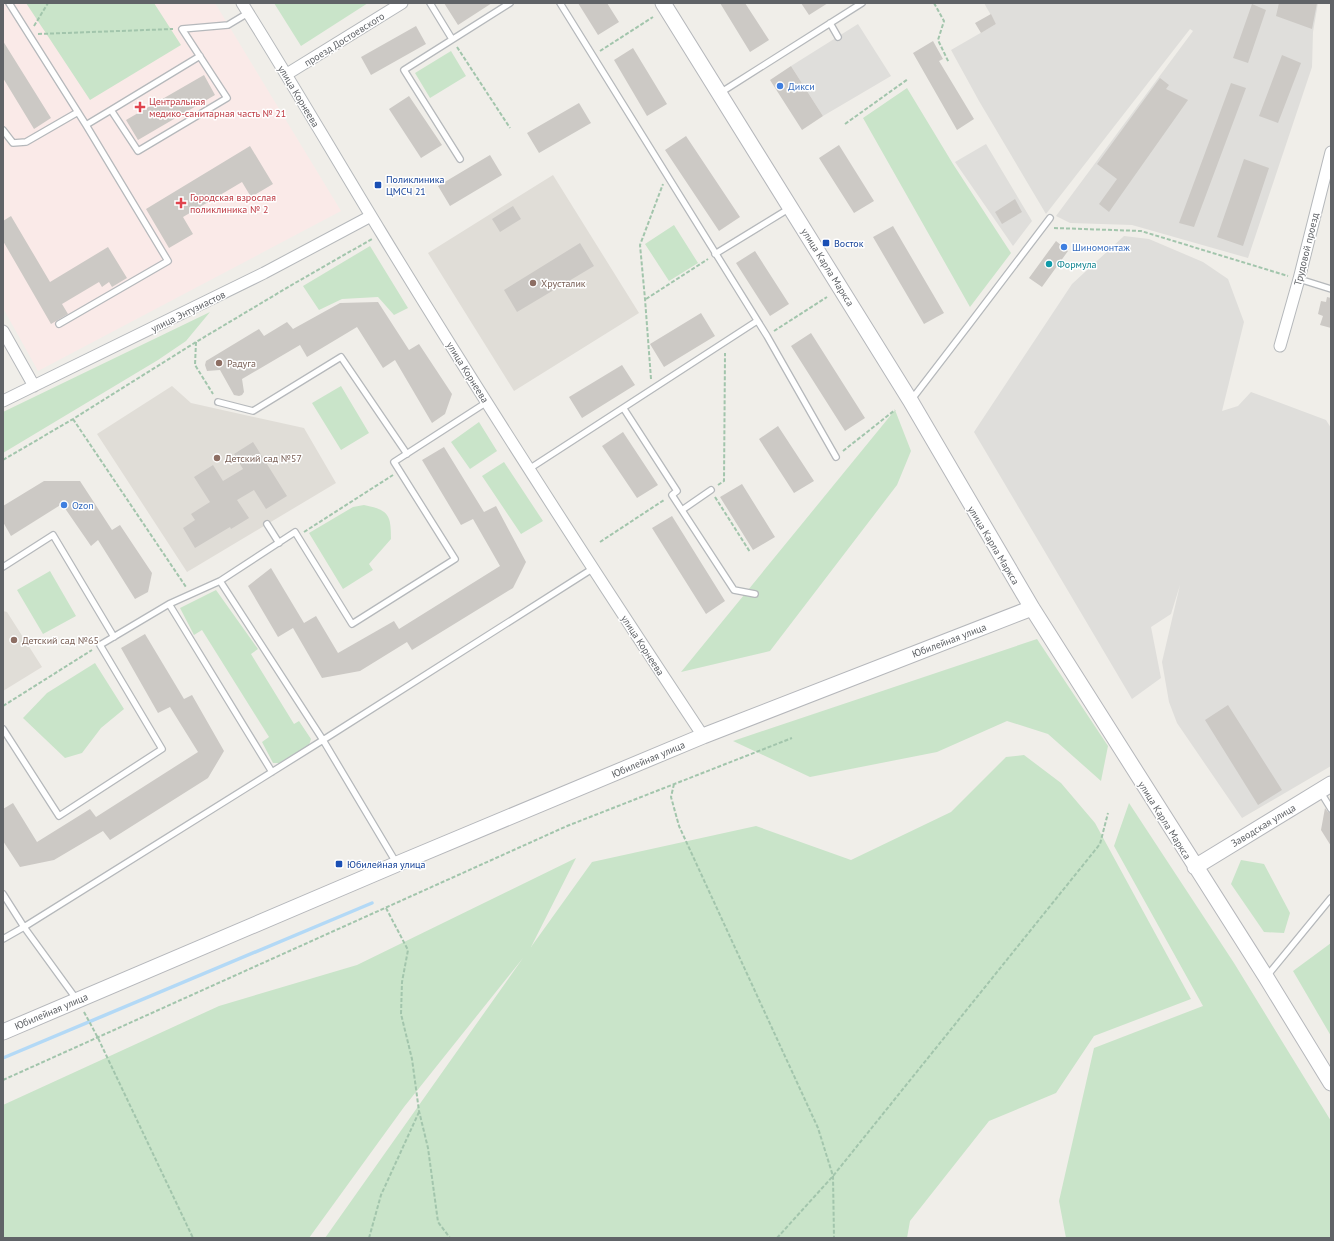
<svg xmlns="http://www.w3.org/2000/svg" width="1334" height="1241" viewBox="0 0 1334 1241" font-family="'PT Sans',sans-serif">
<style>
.industrial{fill:#dfdedb}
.education{fill:#e0ddd7}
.medical{fill:#faeae8}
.green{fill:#c9e4c9}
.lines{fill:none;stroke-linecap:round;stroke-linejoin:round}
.stream{stroke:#b3d9f6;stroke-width:3.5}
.building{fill:#ccc9c5}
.lane-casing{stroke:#b5b8bb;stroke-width:8}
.street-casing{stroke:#b5b8bb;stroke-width:13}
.secondary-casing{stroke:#b5b7bb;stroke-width:17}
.path{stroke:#a2c5ac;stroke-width:2;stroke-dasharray:4 2;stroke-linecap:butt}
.lane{stroke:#fff;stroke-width:5.5}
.street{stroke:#fff;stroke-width:11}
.secondary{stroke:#fff;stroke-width:15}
.shop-dot{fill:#3f7fe0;stroke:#fff;stroke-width:1.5}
.health-dot{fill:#e0444e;stroke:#fff;stroke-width:1.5}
.transit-dot{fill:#1a4fb4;stroke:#fff;stroke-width:1.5}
.culture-dot{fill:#0f9aa8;stroke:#fff;stroke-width:1.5}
.education-dot{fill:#8d6e63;stroke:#fff;stroke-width:1.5}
.labels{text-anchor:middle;stroke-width:3;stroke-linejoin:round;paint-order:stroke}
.street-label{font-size:10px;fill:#606367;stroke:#fff}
.shop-label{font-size:10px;fill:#366cbe;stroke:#fff;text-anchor:start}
.health-label{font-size:10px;fill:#be3a42;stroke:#fff;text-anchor:start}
.transit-label{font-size:10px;fill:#164399;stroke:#fff;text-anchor:start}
.culture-label{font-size:10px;fill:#0d838f;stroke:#fff;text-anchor:start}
.education-label{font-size:10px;fill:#785e54;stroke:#fff;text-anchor:start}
</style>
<rect width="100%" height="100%" fill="#f0eee9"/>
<!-- industrial -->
<path class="industrial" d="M984,3H1318L1313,32L1312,67L1248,258L1132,225L1070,223L1056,216L1193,31L1190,29L1046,214L979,101L951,50L996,24Z
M858,24L891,76L823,116L791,66Z
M986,144L1032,221L1013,246L955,162Z
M1124,236L1149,239L1203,262L1228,279L1244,322L1222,411L1238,406L1251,392L1326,420L1331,428V766L1242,818L1177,723L1169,702L1162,662L1180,585L1171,614L1151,627L1161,678L1132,699L974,432L1072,284Z"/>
<!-- education -->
<path class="education" d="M553,175L639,313L514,391L428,253Z
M172,386L191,403L304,428L336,483L187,572L97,434Z
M3,611L7,612L42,667L3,691Z"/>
<!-- medical -->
<path class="medical" d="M3,3H215L341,211L38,371L3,308Z"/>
<!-- green -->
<path class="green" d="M26,3H154L181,45L90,100Z
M274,3H368L301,46Z
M451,51L466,76L430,98L415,73Z
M907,88L953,164L1011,253L970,307L863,118Z
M674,225L698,263L669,281L645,244Z
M370,246L408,308L394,315L378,297L342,299L319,310L303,286Z
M210,312L186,341L158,360L3,453V412Z
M341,386L369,433L341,450L312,403Z
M895,410L911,451L897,485L770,651L681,672Z
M479,422L497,451L470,469L451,442Z
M504,462L543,521L521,534L482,476Z
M364,505C389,510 391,515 391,539L369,564L373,570L343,589L309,533L353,507Z
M50,571L76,616L43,634L17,590Z
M216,590L258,649L251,654L294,724L299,721L311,739L309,745L279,763H273L262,742L269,737L202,630L194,635L180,608Z
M1037,639L1108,746L1101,781L1048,734L1007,721L937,752L810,777L733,741Z
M95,663L124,709L101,728L82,753L65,758L23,718L47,693Z
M1024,755L1061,783L1095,823L1191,999L1094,1036L1056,1093L989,1121L910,1221L907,1238H325L523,958L404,1107L309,1238H3V1105L219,1006L357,965L576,858L531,947L592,862L756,826L851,860L951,812L1006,757Z
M1129,803L1234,963L1331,1121V1238H1066L1059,1201L1094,1048L1203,1006L1114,846Z
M1241,860L1264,864L1290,913L1284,933L1264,932L1231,884Z
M1331,943V1036L1293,971Z"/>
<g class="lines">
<!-- stream -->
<path class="stream" d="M3,1058L372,903"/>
</g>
<!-- building -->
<path class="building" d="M444,3H492L458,25Z
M578,3H607L619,22L598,35Z
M720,3H745L769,40L750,52Z
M801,3H828L809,15Z
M1279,3H1317L1312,29L1276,16Z
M1252,4L1266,10L1248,63L1233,58Z
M991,14L996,24L981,33L975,23Z
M416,26L426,44L371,75L361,57Z
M3,41L51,118L34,129L3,78Z
M933,41L943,59L939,61L974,119L957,130L913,53Z
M633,48L667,104L647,116L614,60Z
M1282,55L1301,63L1278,123L1259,116Z
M791,66L823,116L802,130L770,80Z
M204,75L215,95L138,140L126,120Z
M1160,78L1169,85L1166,89L1188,100L1109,212L1099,204L1117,179L1097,164Z
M1231,83L1246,88L1194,227L1179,223Z
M409,96L442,145L421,158L389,109Z
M579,103L591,123L539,153L527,133Z
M686,136L740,217L719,231L665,150Z
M839,145L874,201L854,213L819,158Z
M250,146L273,184L251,197L242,182L183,217L193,234L169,248L146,209Z
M490,155L502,175L450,206L438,186Z
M1244,159L1269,168L1243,246L1217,237Z
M1015,199L1022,212L1002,224L995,212Z
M513,206L521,219L500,232L492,219Z
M11,216L50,282L108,247L127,278L112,287L109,282L102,287L99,282L62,304L68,314L51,324L3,241V221Z
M893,226L944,313L924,324L873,237Z
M1056,241L1068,251L1042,287L1029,278Z
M580,243L594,266L517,312L504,290Z
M755,251L789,304L770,316L736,263Z
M1327,297L1331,298V328L1320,325L1323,316L1318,314L1321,301L1326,302Z
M378,302L409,350L419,344L452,394L445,414L432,423L395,360L383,368L357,327L307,357L300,345L242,379L244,392L242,395L239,396L234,395L220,370L207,371L205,365L206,361L259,329L264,336L287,322L293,329L340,303Z
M701,313L715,336L664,367L650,344Z
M811,333L865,418L845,431L791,346Z
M622,365L635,385L582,418L569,397Z
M778,426L814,481L794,493L759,439Z
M623,432L658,485L637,498L602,446Z
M253,442L287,496L266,509L254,490L237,500L249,518L231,529L230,527L195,548L183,528L195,520L191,514L210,502L194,477L213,465L223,481L243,469L234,454Z
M444,447L484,512L496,506L526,562L513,588L412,650L407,642L360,671L322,678L293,628L278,637L248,586L271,568L304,623L316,616L338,653L394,621L399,629L500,566L473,519L461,525L422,460Z
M44,481H80L112,530L120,525L152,573L148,592L135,599L98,540L91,546L62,504L11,536L3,522V506Z
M742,484L775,537L753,550L720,497Z
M672,516L725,601L706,614L652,528Z
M145,634L184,699L192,695L224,751L208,778L110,840L103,831L54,860L20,867L3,841V809L13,803L37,842L90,809L96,817L198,752L170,707L158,713L121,648Z
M1228,705L1282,790L1258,805L1205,720Z
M1325,808L1328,812L1331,813V846L1321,830Z"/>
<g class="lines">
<!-- lane casing -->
<g class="lane-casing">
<path id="lane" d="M9,3L86,125L168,261L59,324
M430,3L452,39
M560,3L767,336L836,457
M830,23L838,37
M200,56L111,110L138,151L227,98L182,29L228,25L248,13
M720,93L862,3
M86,125L111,110
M3,130L13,143L26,142L78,112
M460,159L404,70L510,3
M715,254L790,208
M1299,279L1331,289
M912,399L968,326L1050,218
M218,402L253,411L341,357L407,454
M624,409L677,491L672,495L734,590L755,594
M529,469L757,321
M682,510L711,490
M267,524L279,543
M3,567L53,535L114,637
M220,581L323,740L397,864
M169,604L272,772
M3,729L59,816L162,749L100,645L169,604L220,581L295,532L352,624L455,559L394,462L487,402
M1320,791L1331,809
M3,894L24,927L77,1000
M3,939L24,927L323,740L592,569
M1267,976L1331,898"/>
</g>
<!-- street casing -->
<g class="street-casing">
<path id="street" d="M242,3C290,79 335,157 382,234C485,403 593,570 703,736
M287,74L402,3
M3,331L34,386
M1280,346L1299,279L1331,152
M3,401L264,273L371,216"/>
</g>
<!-- secondary casing -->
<g class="secondary-casing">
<path id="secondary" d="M663,3L910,400L1032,608L1266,977L1331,1083
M1195,867L1331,784
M3,1032L397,864L703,736L1032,608"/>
</g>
<!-- path -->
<path class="path" d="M934,3L944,21L938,40L949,63
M34,26L48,3
M38,34L173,29
M457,47L510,128
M600,51L653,17
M845,124L908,79
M1054,228L1141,231L1288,276
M646,299L708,259
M774,331L827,297
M196,342L195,365L213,394
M651,379L645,299L640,245L663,184
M73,419L186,587
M843,451L895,410
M3,460L73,419L196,342L295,283L372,239
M718,485L724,481L725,353
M715,497L750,552
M304,532L393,475
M600,542L664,500
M3,706L92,650
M674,784L671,797L679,826L818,1128L833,1176L834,1238
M386,908L408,950L402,982L401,1014L412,1059L419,1111L428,1148L438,1222L450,1238
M84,1012L98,1038L193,1238
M3,1080L567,826L792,738
M369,1238L381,1195L419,1112
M777,1238L833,1176L1100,844L1108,813"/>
<!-- lane -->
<use href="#lane" class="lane"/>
<!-- street -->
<use href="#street" class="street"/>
<!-- secondary -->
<use href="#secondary" class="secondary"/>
</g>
<!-- markers -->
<g class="shop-dot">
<circle cx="780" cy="86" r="4"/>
<circle cx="1064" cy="247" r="4"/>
<circle cx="64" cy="505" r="4"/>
</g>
<g class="health-dot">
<path d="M138 101h4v4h4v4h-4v4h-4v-4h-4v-4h4z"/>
<path d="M179 197h4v4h4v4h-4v4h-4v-4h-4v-4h4z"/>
</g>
<g class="transit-dot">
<rect x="374" y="181" width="8" height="8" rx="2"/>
<rect x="822" y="239" width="8" height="8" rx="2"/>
<rect x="335" y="860" width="8" height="8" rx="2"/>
</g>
<circle class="culture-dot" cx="1049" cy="264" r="4"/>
<g class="education-dot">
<circle cx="533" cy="283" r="4"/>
<circle cx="219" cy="363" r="4"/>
<circle cx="217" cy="458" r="4"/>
<circle cx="14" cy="640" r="4"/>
</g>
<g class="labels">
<!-- street labels -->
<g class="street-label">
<text transform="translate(344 39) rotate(-32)" y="4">проезд Достоевского</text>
<text transform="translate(299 96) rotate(59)" y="4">улица Корнеева</text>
<text transform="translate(1306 249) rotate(-76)" y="4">Трудовой проезд</text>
<text transform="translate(828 267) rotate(58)" y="4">улица Карла Маркса</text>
<text transform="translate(188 311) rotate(-26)" y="4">улица Энтузиастов</text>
<text transform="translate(468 372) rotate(58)" y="4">улица Корнеева</text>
<text transform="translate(994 545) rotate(59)" y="4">улица Карла Маркса</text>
<text transform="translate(949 640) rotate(-21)" y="4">Юбилейная улица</text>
<text transform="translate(643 645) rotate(57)" y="4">улица Корнеева</text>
<text transform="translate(648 759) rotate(-23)" y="4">Юбилейная улица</text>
<text transform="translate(1165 820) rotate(58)" y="4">улица Карла Маркса</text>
<text transform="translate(1263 825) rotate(-31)" y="4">Заводская улица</text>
<text transform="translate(51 1011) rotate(-23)" y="4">Юбилейная улица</text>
</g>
<!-- shop labels -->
<g class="shop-label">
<text x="788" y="90">Дикси</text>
<text x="1072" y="251">Шиномонтаж</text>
<text x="72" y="509">Ozon</text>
</g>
<!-- health labels -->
<g class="health-label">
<text x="149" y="105">Центральная<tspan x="149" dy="12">медико-санитарная часть № 21</tspan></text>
<text x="190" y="201">Городская взрослая<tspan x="190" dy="12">поликлиника № 2</tspan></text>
</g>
<!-- transit labels -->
<g class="transit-label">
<text x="386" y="183">Поликлиника<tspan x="386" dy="12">ЦМСЧ 21</tspan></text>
<text x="834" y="247">Восток</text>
<text x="347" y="868">Юбилейная улица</text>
</g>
<!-- culture labels -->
<g class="culture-label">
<text x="1057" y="268">Формула</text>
</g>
<!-- education labels -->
<g class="education-label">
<text x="541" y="287">Хрусталик</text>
<text x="227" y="367">Радуга</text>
<text x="225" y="462">Детский сад №57</text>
<text x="22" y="644">Детский сад №65</text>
</g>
</g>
<!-- border -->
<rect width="1334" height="1241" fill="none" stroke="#606367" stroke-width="8"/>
</svg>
